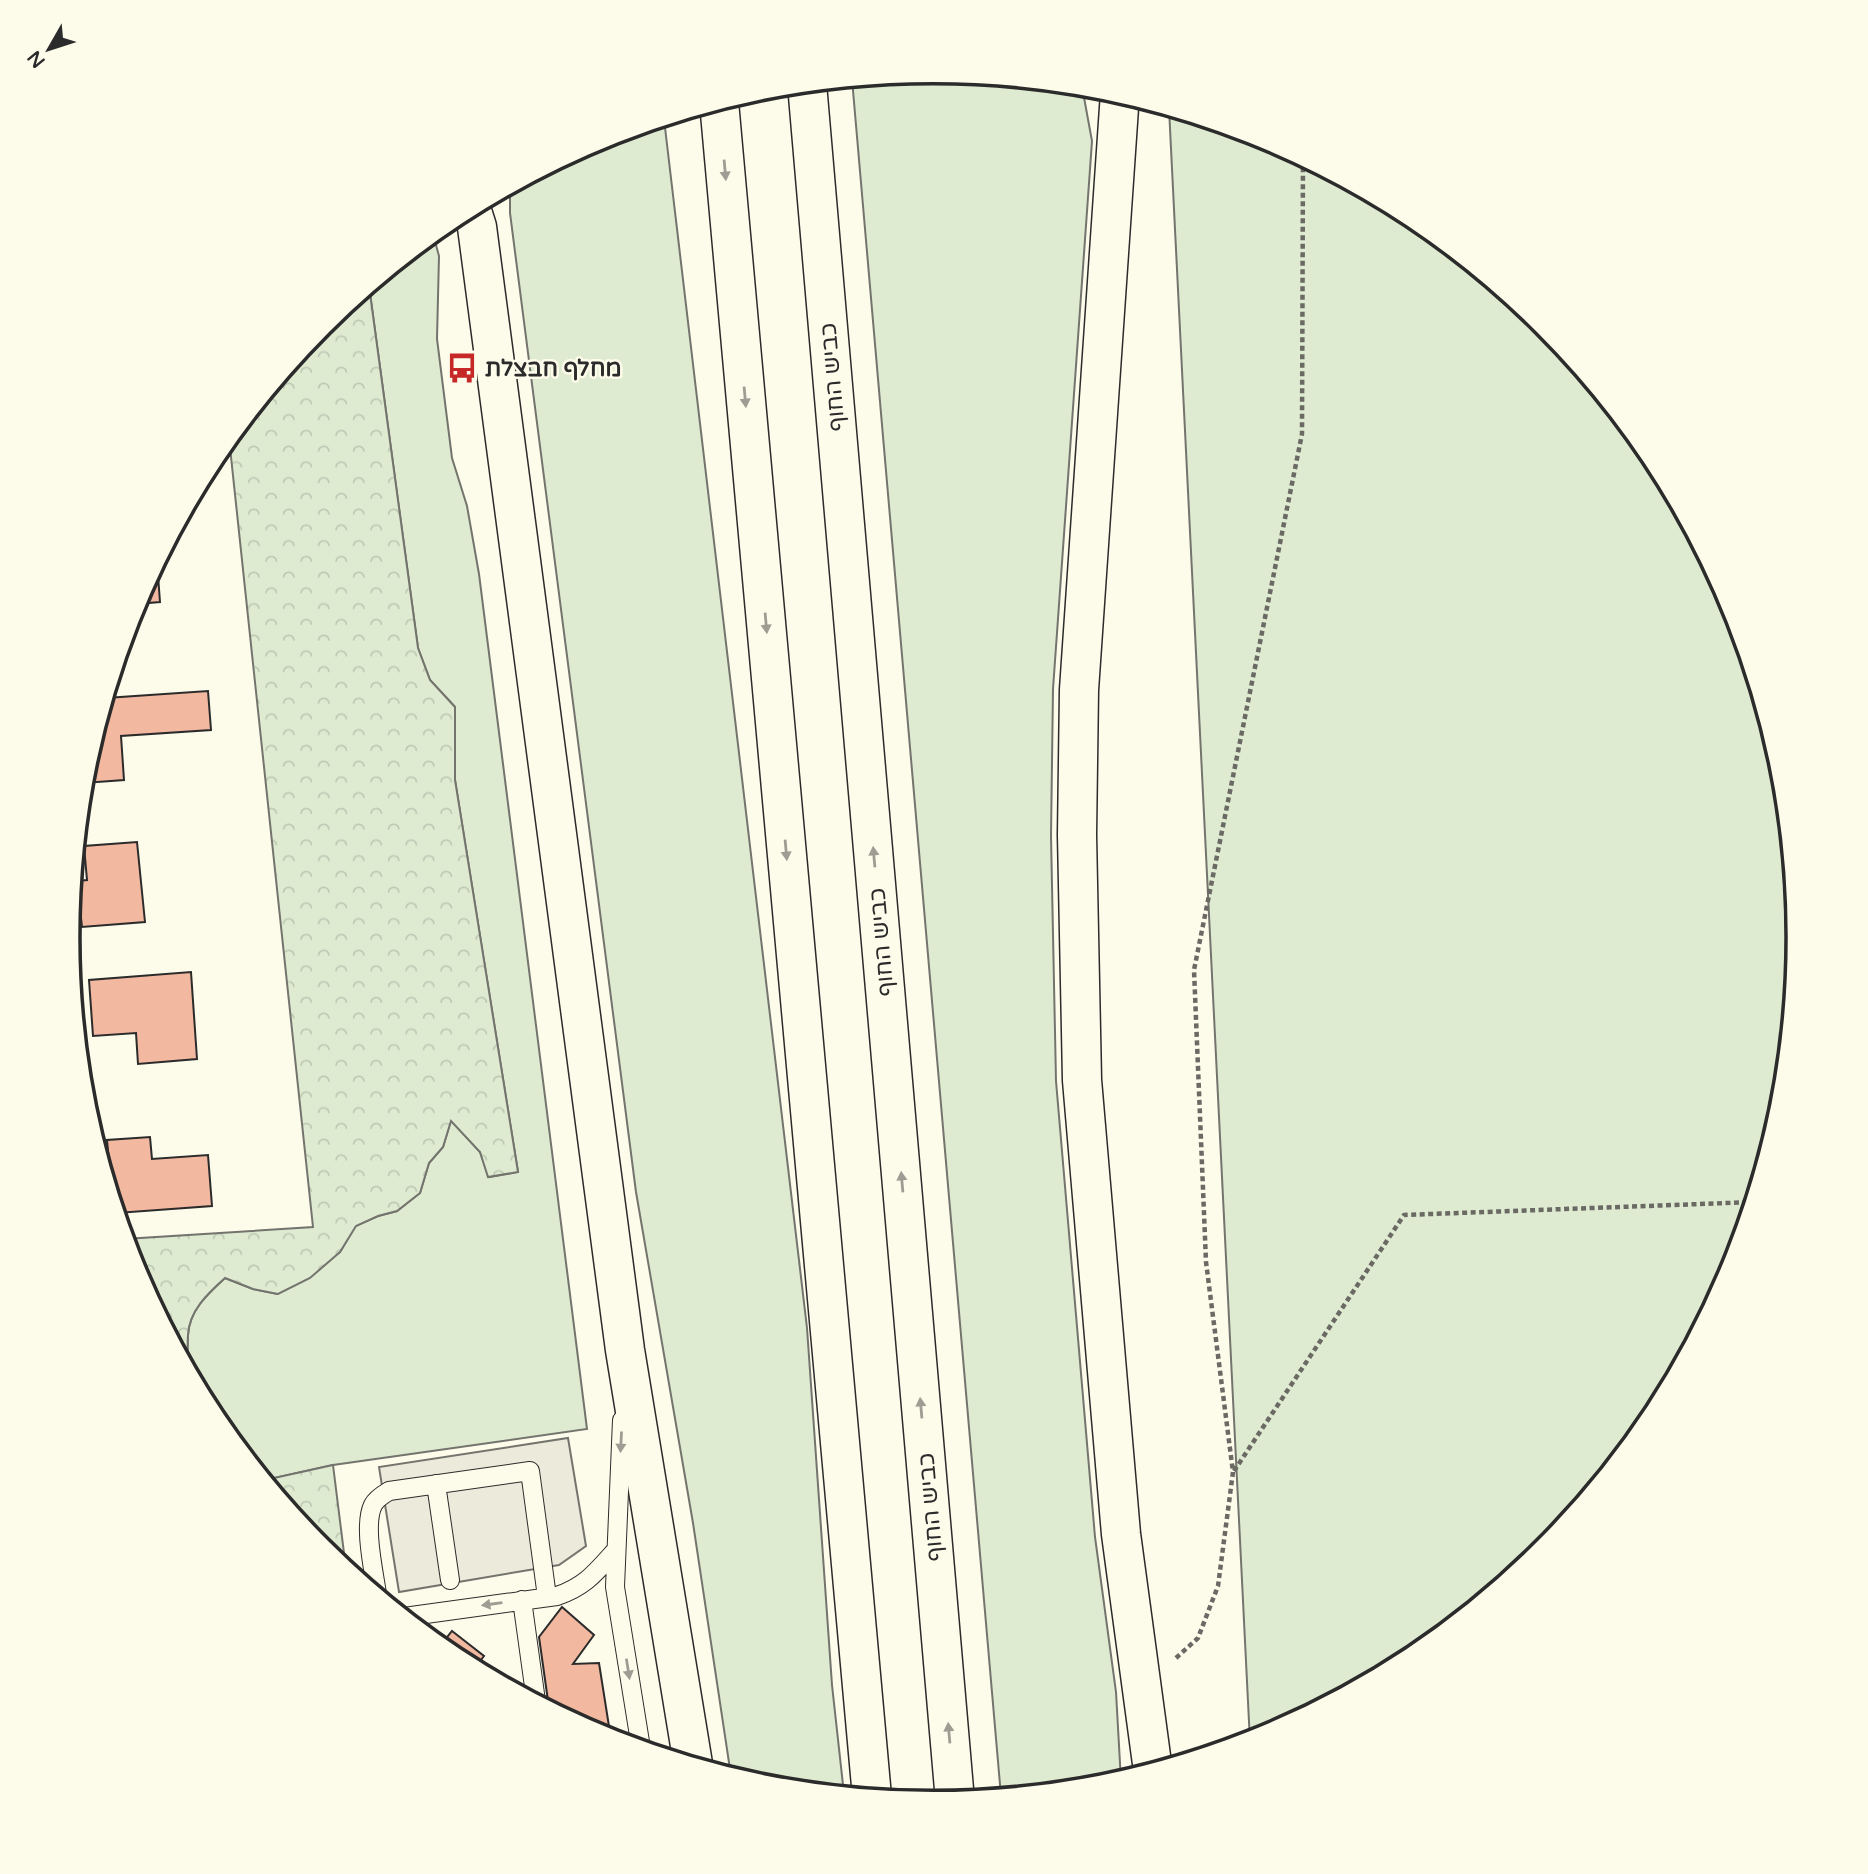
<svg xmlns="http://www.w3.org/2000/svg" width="1868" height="1874" viewBox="0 0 1868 1874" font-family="'Varela Round','Noto Sans Hebrew',sans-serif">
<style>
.green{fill:#deebd1;stroke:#74746e;stroke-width:2}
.forest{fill:url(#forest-crowns);stroke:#74746e;stroke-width:2}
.parking{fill:#eceadb;stroke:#74746e;stroke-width:2}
.building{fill:#f2b8a0;stroke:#2b2b2b;stroke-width:2}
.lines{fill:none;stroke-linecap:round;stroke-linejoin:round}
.service-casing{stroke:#2b2b2b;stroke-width:20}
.secondary-casing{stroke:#2b2b2b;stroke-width:41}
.motorway-casing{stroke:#2b2b2b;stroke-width:41}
.path{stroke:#6a6964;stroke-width:4.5;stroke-dasharray:5 3.5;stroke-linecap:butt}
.service{stroke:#fdfbea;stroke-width:18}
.secondary{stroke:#fdfbea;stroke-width:38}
.motorway{stroke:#fdfbea;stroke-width:38}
.oneway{fill:#9e9d94}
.labels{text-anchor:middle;stroke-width:5;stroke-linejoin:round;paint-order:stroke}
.poi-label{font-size:23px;font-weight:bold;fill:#2b2b2b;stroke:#fdfbea;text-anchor:start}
.street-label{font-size:23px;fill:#2b2b2b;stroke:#fdfbea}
.rim{fill:none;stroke:#2b2b2b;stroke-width:3.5}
</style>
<defs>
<pattern id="forest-crowns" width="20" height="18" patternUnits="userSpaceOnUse" patternTransform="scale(1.75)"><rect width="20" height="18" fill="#deebd1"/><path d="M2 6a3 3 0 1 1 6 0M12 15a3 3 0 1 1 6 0" fill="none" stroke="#bfcab4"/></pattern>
</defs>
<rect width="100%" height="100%" fill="#fdfbea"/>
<!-- green -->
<path class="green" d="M934,71L1079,86L1083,92L1092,141L1053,689L1051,836L1056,1081L1095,1537L1116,1692L1121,1781L1102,1786L1001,1796L852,79Z
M1169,108L1266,137L1415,217L1546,325L1654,456L1734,606L1783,768L1800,937L1783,1106L1734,1269L1654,1418L1546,1549L1415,1657L1265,1737L1250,1742Z
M664,119L807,1328L832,1685L844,1794L765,1786L731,1776L693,1523L636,1192L510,213V187L603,137Z
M433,234L439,256L437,339L452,458L467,506L479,574L587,1429L333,1465L265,1480L214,1418L185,1364C189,1354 187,1345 188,1335C189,1310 208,1294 225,1278L253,1289L277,1294L340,1252L355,1226L378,1216L397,1211L420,1193L429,1163L443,1147L451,1120L480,1152L489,1177L518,1172L455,780V707L430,680L418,648L369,286Z"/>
<!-- forest -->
<path class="forest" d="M369,286L418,648L430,680L455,707V780L518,1172L488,1177L480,1152L451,1121L443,1147L429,1163L420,1193L397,1211L378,1216L356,1226L340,1252L310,1278L278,1294L253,1289L225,1278C208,1293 189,1311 188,1335C187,1345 189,1354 185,1364L134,1268L125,1239L313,1227L229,438L322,325Z
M333,1465L346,1569L322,1549L265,1480Z"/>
<!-- parking -->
<path class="parking" d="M568,1438L586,1546L559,1565L399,1592L379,1467Z"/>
<!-- building -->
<path class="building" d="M157,562L160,602L135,604Z
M208,691L211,730L121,736L124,780L84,783L85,768L106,698Z
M137,842L145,922L82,927L77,881L87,880L84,846Z
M191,972L197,1059L138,1064L136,1033L93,1036L89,980Z
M150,1137L152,1159L208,1155L212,1206L117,1213L112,1195L107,1140Z
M562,1607L594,1635L573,1664L599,1663L611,1739L549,1708L539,1637Z
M452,1631L484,1656L475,1668L453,1657L440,1646Z"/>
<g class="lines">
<!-- service casing -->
<g class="service-casing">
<path id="service" d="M622,1420L615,1587L641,1748
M436,1484L450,1580
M377,1594C374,1572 363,1525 373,1505C376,1499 384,1494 389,1491L530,1471L547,1597
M522,1600L536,1701
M404,1617L557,1596C586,1586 596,1572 616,1550"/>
</g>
<!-- secondary casing -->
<g class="secondary-casing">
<path id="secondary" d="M1120,93L1079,690L1077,835L1082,1080L1121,1534L1153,1771
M471,208L477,227L625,1350L693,1764"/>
</g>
<!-- motorway casing -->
<g class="motorway-casing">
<path id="motorway" d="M807,84L955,1801
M719,102L872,1797"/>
</g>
<!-- path -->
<path class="path" d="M1234,1471L1404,1215L1754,1202
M1176,1658L1198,1638L1218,1586L1233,1472L1206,1262L1194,970L1302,434L1303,157"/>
<!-- service -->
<use href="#service" class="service"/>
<!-- secondary -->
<use href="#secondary" class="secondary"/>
<!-- motorway -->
<use href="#motorway" class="motorway"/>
</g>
<!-- one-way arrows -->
<defs><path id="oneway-solid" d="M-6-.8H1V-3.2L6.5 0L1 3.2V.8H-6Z" transform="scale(1.75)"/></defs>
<g class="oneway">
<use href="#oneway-solid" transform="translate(725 170) rotate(85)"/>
<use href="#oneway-solid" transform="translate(745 397) rotate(85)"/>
<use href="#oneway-solid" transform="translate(766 623) rotate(85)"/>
<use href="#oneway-solid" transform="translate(786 850) rotate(85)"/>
<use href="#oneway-solid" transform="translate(874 857) rotate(-95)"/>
<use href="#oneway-solid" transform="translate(902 1182) rotate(-95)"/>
<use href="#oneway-solid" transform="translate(921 1408) rotate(-95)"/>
<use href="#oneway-solid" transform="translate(621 1442) rotate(93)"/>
<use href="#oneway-solid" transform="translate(492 1604) rotate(172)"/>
<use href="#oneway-solid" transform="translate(628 1669) rotate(81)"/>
<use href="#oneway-solid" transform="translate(949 1733) rotate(-95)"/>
</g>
<!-- icons -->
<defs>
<g id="bus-bare" transform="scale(2.415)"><path d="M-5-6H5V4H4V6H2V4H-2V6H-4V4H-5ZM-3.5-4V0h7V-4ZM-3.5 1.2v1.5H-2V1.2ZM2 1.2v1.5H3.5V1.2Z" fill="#c62828" stroke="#fdfbea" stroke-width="2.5" paint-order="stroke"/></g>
</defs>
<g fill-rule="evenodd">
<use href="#bus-bare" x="462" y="368"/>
</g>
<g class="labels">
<!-- poi labels -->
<g class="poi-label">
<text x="485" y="376">מחלף חבצלת</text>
</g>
<!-- street labels -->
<g class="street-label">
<text transform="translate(832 377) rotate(-95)" y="8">כביש החוף</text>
<text transform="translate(881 942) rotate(-95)" y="8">כביש החוף</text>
<text transform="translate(930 1507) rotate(-95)" y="8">כביש החוף</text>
</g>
</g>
<!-- crop -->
<path d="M0 0H1868V1874H0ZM80 937a853 853 0 1 1 1706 0a853 853 0 1 1-1706 0Z" fill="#fdfbea" fill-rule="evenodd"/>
<path class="rim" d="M80 937a853 853 0 1 1 1706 0a853 853 0 1 1-1706 0Z"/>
<!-- north arrow -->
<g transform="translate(49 49) rotate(231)" stroke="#fdfbea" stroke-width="5" paint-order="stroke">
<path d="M0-5L12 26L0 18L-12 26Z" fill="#2b2b2b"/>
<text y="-10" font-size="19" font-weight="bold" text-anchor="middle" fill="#2b2b2b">N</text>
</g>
</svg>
